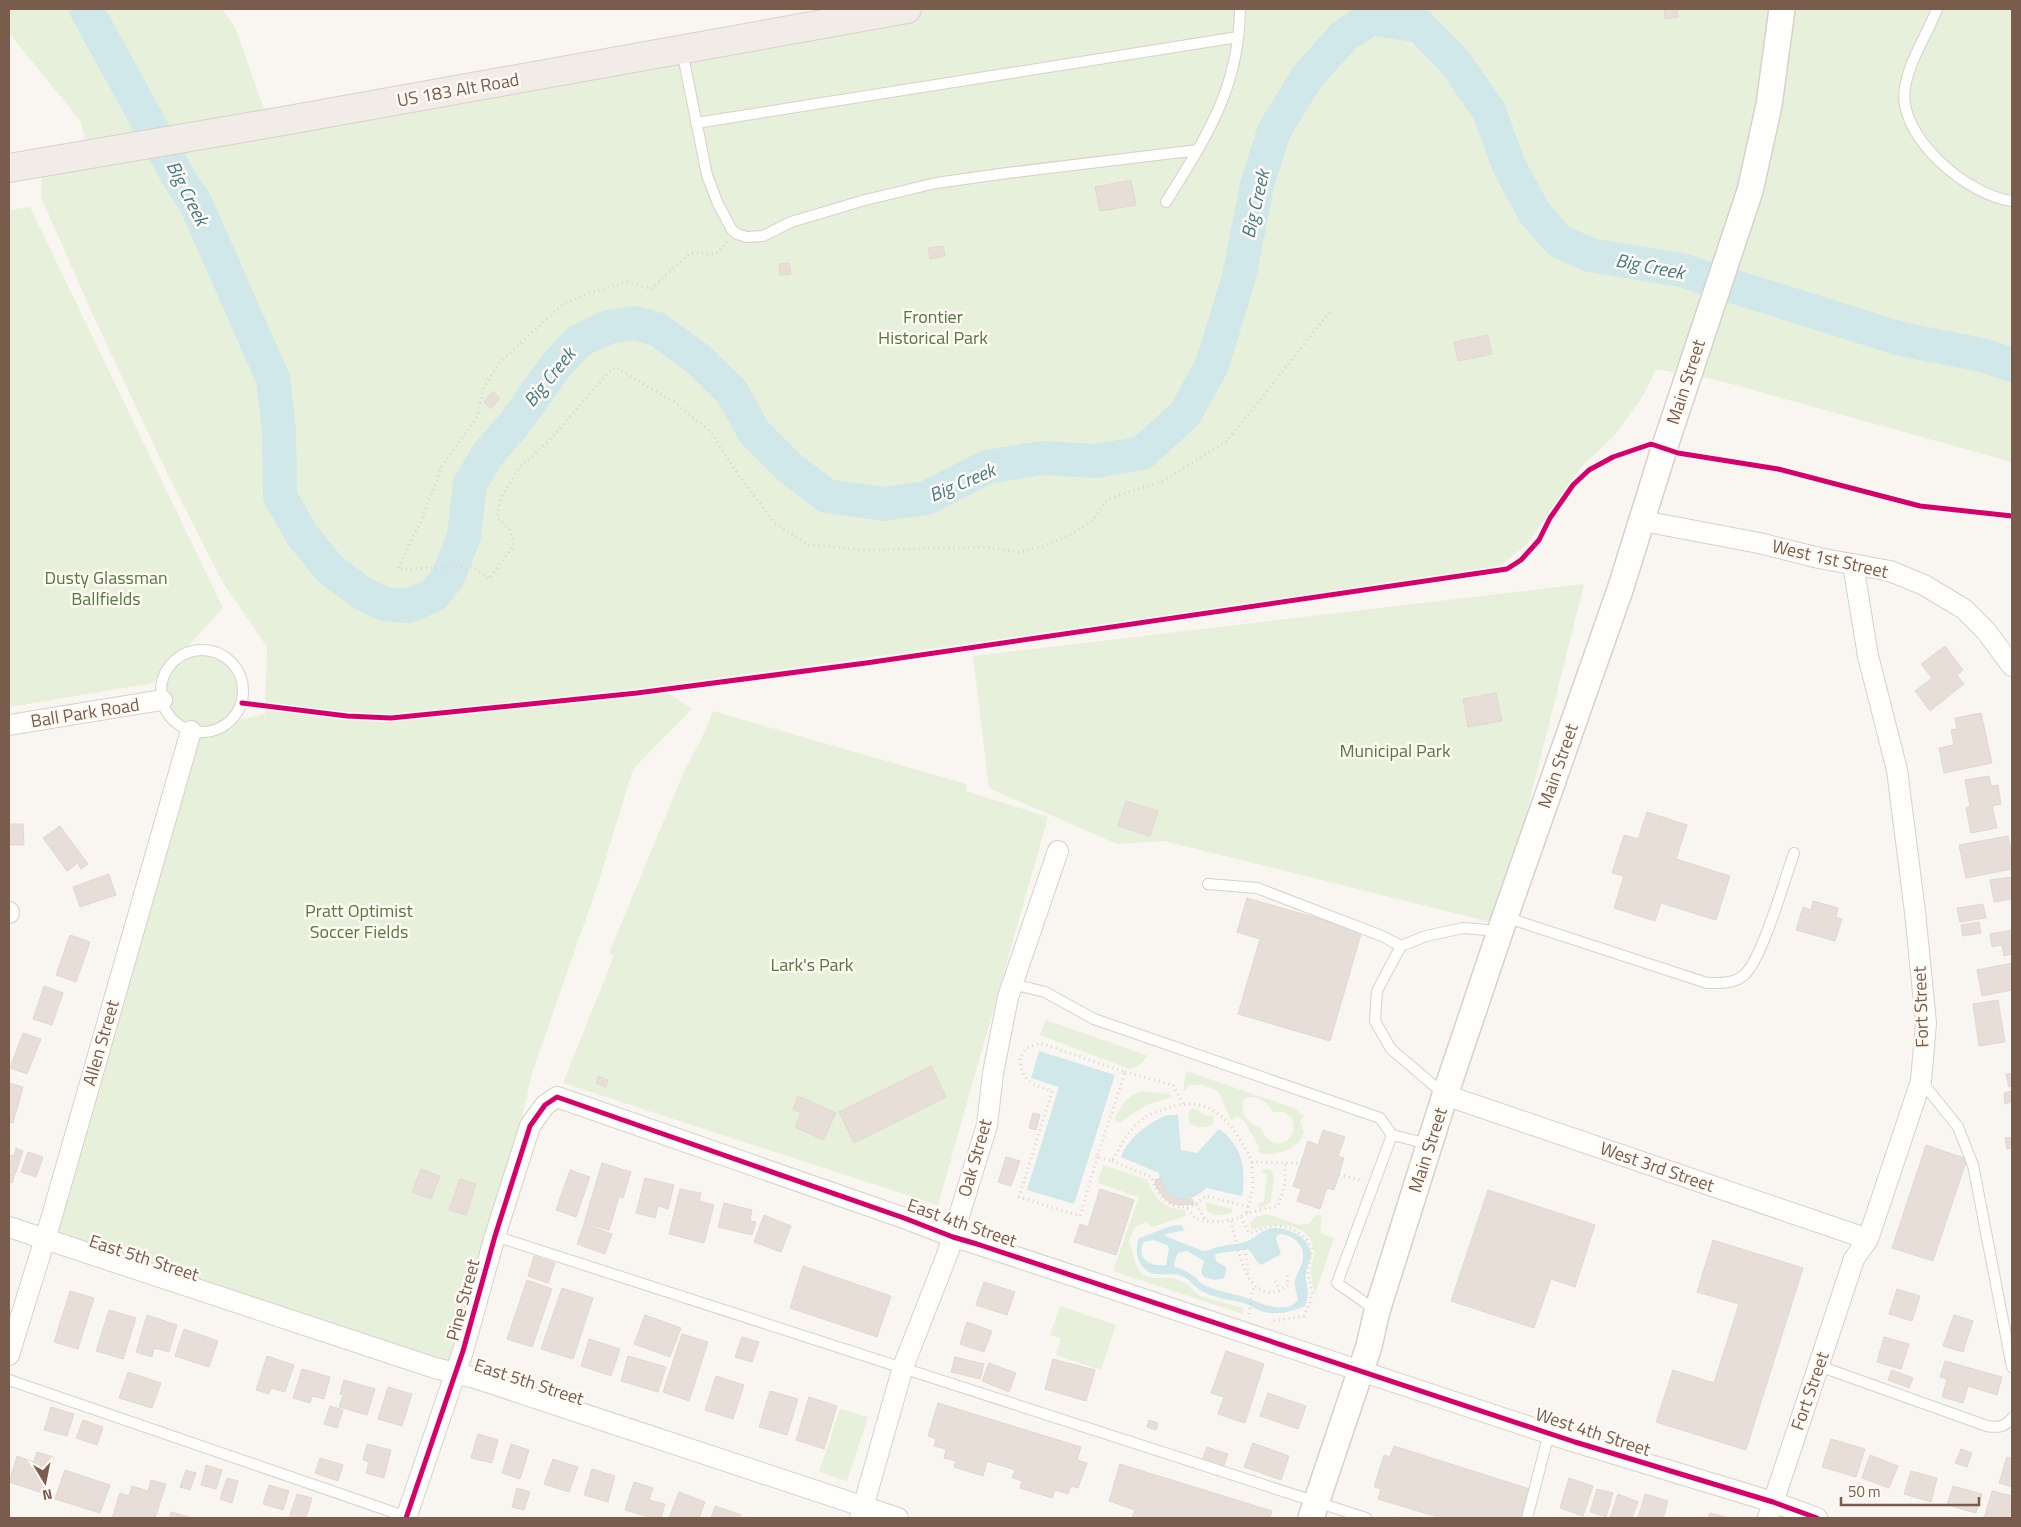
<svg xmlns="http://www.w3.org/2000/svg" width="2021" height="1527" viewBox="0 0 2021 1527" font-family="'Titillium Web',sans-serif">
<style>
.green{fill:#e7f0db;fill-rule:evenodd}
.water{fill:#d0e8ea;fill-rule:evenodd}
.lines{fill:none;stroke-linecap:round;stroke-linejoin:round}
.river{stroke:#d0e8ea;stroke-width:34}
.building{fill:#e6ded7;stroke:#e2d8d2}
.service-casing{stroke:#d7d1cb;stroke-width:12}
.minor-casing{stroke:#d7d1cb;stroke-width:22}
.tertiary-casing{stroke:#d7d1cb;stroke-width:28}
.trunk-casing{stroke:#dad1cc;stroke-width:30}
.path{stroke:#dcd5d0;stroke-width:3;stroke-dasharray:1 4;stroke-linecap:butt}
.service{stroke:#fefefd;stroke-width:10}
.minor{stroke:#fefefd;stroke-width:20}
.tertiary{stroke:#fefefd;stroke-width:25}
.trunk{stroke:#f2ece8;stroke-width:28}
.cycleway-casing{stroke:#fffaf3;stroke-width:8}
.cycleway{stroke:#d6006c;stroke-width:5}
.labels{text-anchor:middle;stroke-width:5;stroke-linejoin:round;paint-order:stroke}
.street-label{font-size:18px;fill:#7a5c4d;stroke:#fffaf3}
.park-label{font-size:18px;fill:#537a41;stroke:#fffaf3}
.water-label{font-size:19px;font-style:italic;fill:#437c86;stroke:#fffaf3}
</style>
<rect width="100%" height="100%" fill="#f9f5f0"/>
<path class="green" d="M9,9H222L235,27L269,123L907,9H2012V462L1717,380L1656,369L1644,394L1615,435L1581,467L1528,543L1501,565L1454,574L888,655L658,686L692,709L633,769L598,884L532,1073L495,1236L455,1374L44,1239L185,728C158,710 157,691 170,665L153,683L9,707V210L30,207L223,608L175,660C181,657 188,652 196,650C225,645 250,675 242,703C240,710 234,716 230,722L265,714L267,647L222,581L169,477L92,313L41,197L42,162L88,154L81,122L9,33Z
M1584,584L1499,924L1164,841L1117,844L989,788L973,656Z
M713,711L966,784V791L1048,817L938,1205L563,1083L614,956L609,953L686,767L701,740Z
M1046,1020L1148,1056L1137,1067L1130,1069L1040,1035Z
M1186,1071L1294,1108L1303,1116L1300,1122L1304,1132C1302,1135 1300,1141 1298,1143C1289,1152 1269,1157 1258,1152L1260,1148L1244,1121L1238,1116L1231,1120L1218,1091L1203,1085H1189L1186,1091H1183ZM1251,1097C1261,1098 1269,1103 1273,1112H1284L1292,1118C1302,1143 1269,1154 1262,1129C1248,1123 1237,1114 1245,1098Z
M1141,1091L1170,1094L1172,1097L1146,1105L1119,1123L1115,1120C1119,1107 1127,1096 1141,1091Z
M1191,1109H1196L1204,1115L1213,1116V1124C1204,1129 1198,1128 1189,1123L1188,1114Z
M1103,1165L1147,1180C1157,1201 1162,1208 1185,1210L1186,1216L1152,1227L1146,1222L1136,1226L1129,1240L1136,1265L1142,1274L1151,1278H1173L1185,1283L1200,1296L1243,1308V1314L1113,1271L1139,1197L1098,1183Z
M1262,1169L1271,1170L1274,1177L1271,1201L1261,1208L1258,1207V1204L1264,1201L1267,1175L1262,1172Z
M1205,1202L1232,1209V1212C1225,1217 1214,1215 1207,1212Z
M1267,1214L1299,1225L1308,1224L1318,1214L1322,1218L1320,1233L1334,1238L1315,1294C1313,1287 1311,1279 1311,1271C1311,1264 1314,1259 1314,1252C1312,1220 1273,1223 1251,1229V1222L1256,1217Z
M1060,1306L1116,1325L1101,1370L1056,1355L1061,1338L1050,1335Z
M840,1409L868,1417L847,1481L819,1472Z"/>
<path class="water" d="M1039,1051L1115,1075L1074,1204L1027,1190L1059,1087L1031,1078Z
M1167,1115H1178L1181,1150L1197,1153L1219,1129C1243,1146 1246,1169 1242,1196L1206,1188C1187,1208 1162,1200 1159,1173L1121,1157C1129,1137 1147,1124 1167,1115Z
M1181,1225L1185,1230L1163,1235L1203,1251C1209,1251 1212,1248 1218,1247C1228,1244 1238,1245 1248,1241C1256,1237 1263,1229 1272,1228C1287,1227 1310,1237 1311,1254C1311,1260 1307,1266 1306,1272C1304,1286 1312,1288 1305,1306C1291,1312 1276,1316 1261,1311C1255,1309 1250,1305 1244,1303C1230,1300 1215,1298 1203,1292C1195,1288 1190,1279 1182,1276C1170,1271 1155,1279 1145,1269C1136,1261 1135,1249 1139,1238L1171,1226ZM1282,1234C1293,1236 1305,1245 1303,1258C1302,1266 1297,1273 1295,1280C1294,1288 1297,1293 1298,1300C1284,1318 1254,1299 1237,1295C1226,1292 1214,1290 1204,1285C1200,1283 1198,1280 1195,1277C1189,1272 1182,1269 1175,1267L1174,1263L1178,1253L1187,1251L1204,1261L1201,1272L1204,1277L1215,1280L1224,1278L1226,1272V1267L1216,1261L1215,1254L1247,1249C1254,1252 1254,1261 1261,1265L1281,1254L1276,1239L1277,1235ZM1153,1240L1167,1245L1169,1248L1166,1265C1151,1267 1135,1259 1144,1242Z"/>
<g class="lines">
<path class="river" d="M86,9L180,180L195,202L273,379L279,430L280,496L302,535L330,569L362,593L384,604L408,606L434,595L448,577L464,536L470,484L488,454L514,424L557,364L579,341L608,327L635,323L657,329L697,358L732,392L754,432L789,467L827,496L884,504L926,498L987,467L1043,458L1097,461L1142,453L1185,414L1212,365L1239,277L1257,185L1274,131L1307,77L1344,36L1371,18L1420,26L1455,62L1489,111L1509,166L1534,212L1559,241L1590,255L1681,270L1901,339L1982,355L2012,365"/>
</g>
<path class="building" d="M1664,9H1677L1678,17L1665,19Z
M1131,180L1136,205L1100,211L1095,187Z
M943,246L945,256L930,259L928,248Z
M789,263L791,274L780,275L779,264Z
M1488,335L1492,354L1458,361L1454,342Z
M493,391L500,398L491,409L484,402Z
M1945,646L1963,670L1957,675L1964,684L1930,711L1915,691L1932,678L1921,664Z
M1496,693L1502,721L1468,727L1463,699Z
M1981,713L1992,763L1944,773L1939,748L1954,745L1951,730L1957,729L1955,718Z
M1989,776L1991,786L1998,785L2001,804L1992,806L1997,828L1971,833L1966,808L1970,807L1965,780Z
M1126,801L1158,811L1150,836L1118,826Z
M1647,812L1687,825L1676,859L1730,876L1716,920L1661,903L1655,921L1614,908L1624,876L1612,873L1624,835L1638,839Z
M9,824H23L24,845H9Z
M60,826L88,864L81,869L78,863L67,871L43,838Z
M2008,836L2012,857V869L1966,878L1959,845Z
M109,874L116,895L80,907L73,887Z
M2012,877V899L1994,902L1990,880Z
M1247,898L1362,931L1330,1041L1238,1014L1260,939L1237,932Z
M1813,901L1838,908L1836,917L1842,919L1835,941L1796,930L1803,907L1811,910Z
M1983,904L1986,918L1960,922L1957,908Z
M1979,922L1981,933L1963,936L1961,925Z
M2012,930V954L2004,956L2002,945L1992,947L1990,934Z
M70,935L90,942L76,982L56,975Z
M2012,963V990L1982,996L1977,970Z
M44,986L63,993L52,1025L33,1019Z
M1998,1000L2005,1042L1979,1046L1973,1004Z
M23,1033L41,1039L27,1074L10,1068Z
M931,1066L946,1097L854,1143L839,1112Z
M2012,1073V1086L2009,1087L2006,1074Z
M598,1076L608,1080L606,1087L596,1083Z
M9,1083L23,1087L13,1123L9,1122Z
M2012,1091V1102L2005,1104L2004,1093Z
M798,1096L836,1113L823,1140L795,1127L801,1113L793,1109Z
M1033,1113L1040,1115L1036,1130L1029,1128Z
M1323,1130L1345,1137L1338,1156L1344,1158L1334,1190L1327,1188L1320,1209L1297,1201L1301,1189L1293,1186L1308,1141L1318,1145Z
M2012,1137V1148L2007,1149L2005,1138Z
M1926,1145L1967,1159L1933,1261L1892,1248Z
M16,1148L23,1151L12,1183L9,1182V1155L14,1156Z
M28,1152L43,1157L36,1177L21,1172Z
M1006,1157L1020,1161L1011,1186L998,1182Z
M602,1163L631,1172L623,1198L619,1197L609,1230L584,1223Z
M421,1169L440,1176L431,1199L412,1192Z
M570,1170L590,1177L576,1217L556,1210Z
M645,1178L674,1185L668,1209L658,1206L655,1218L636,1213Z
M1160,1178L1164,1189L1170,1195L1177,1199H1192L1194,1204L1179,1205L1171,1203L1164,1198L1156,1186L1155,1180Z
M460,1179L476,1184L466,1215L449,1210Z
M680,1189L701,1193L699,1201L714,1205L704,1243L669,1234Z
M1100,1189L1134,1200L1116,1255L1074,1242L1080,1224L1088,1227Z
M1488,1190L1595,1225L1575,1287L1551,1279L1534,1328L1451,1301Z
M724,1203L752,1210L750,1221L756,1222L752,1235L718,1227Z
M764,1215L791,1226L781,1252L754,1242Z
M584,1224L612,1234L605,1254L577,1244Z
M1713,1240L1803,1268L1746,1450L1656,1422L1673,1370L1714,1383L1739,1304L1697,1292Z
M534,1256L555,1263L548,1283L528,1276Z
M803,1266L891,1296L877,1337L790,1308Z
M527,1280L552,1289L532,1347L507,1339Z
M984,1282L1015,1292L1007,1315L976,1305Z
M562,1288L593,1298L573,1359L541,1349Z
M1897,1289L1920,1296L1912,1321L1889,1314Z
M70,1291L94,1298L78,1349L54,1342Z
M109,1310L136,1318L123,1359L96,1351Z
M147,1315L177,1325L169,1352L154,1348L152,1357L136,1352Z
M645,1315L681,1328L670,1357L634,1344Z
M1954,1315L1973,1321L1963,1352L1943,1346Z
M967,1322L992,1331L984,1352L960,1344Z
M184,1329L218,1341L209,1367L175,1356Z
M682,1334L708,1342L689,1401L663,1392Z
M742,1337L759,1342L752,1362L735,1357Z
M1884,1337L1909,1344L1901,1369L1877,1362Z
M589,1339L620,1349L611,1376L581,1366Z
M1226,1351L1264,1364L1245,1423L1218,1414L1224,1397L1211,1393Z
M267,1356L294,1365L285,1392L271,1388L269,1394L256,1390Z
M628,1356L666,1367L658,1392L621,1381Z
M955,1357L984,1364L980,1379L951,1372Z
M1053,1359L1095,1370L1086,1401L1045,1389Z
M1945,1361L2002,1377L1997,1395L1968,1386L1963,1403L1942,1397L1947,1379L1940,1377Z
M989,1363L1016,1373L1009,1392L982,1381Z
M302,1369L330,1377L324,1399L312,1396L310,1403L293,1398Z
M1892,1370L1913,1378L1909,1388L1888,1380Z
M128,1372L161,1383L152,1408L119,1398Z
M716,1376L744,1385L733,1419L705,1410Z
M344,1380L375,1389L367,1415L339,1407L343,1395L340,1394Z
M388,1387L412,1394L402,1426L378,1419Z
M770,1391L798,1399L787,1435L759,1427Z
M1268,1393L1306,1406L1298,1429L1260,1416Z
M809,1397L837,1406L824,1449L796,1440Z
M938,1403L1081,1447L1077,1460L1087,1463L1078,1488L1071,1486L1068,1494L1055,1490L1052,1498L1020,1488L1022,1481L1012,1478L1015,1470L987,1461L983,1476L954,1467L956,1461L944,1458L946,1449L934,1446L936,1439L928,1436Z
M330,1406L343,1410L337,1428L324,1424Z
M51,1407L74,1414L67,1436L44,1430Z
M83,1420L103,1427L97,1445L76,1438Z
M1149,1420L1158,1423L1156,1430L1147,1427Z
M478,1434L498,1440L492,1463L471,1458Z
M1831,1439L1865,1449L1856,1477L1822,1467Z
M1253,1443L1289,1456L1281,1480L1244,1467Z
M367,1444L391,1450L384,1478L366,1473L369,1462L363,1460Z
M511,1444L529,1450L520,1479L502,1473Z
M1394,1446L1533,1490L1524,1518H1441L1378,1499L1381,1489L1374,1487L1384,1455L1390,1457Z
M1207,1447L1228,1454L1223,1468L1202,1461Z
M1961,1449L1972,1453L1967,1467L1955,1463Z
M37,1452L54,1457L42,1493L9,1482L17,1456L34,1462Z
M1870,1455L1898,1466L1889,1488L1862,1478Z
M2007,1457L2012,1459V1487L1999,1483Z
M320,1458L343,1465L338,1481L315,1473Z
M553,1459L578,1467L569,1492L544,1484Z
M1120,1464L1272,1511L1270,1518H1132L1135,1510L1109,1501Z
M206,1465L222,1470L216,1489L201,1485Z
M592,1469L615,1476L608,1502L584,1495Z
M65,1470L110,1485L100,1513L55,1499Z
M186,1470L196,1473L190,1490L180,1487Z
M1911,1471L1937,1478L1931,1502L1904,1494Z
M227,1478L238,1481L232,1503L220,1499Z
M1569,1478L1593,1486L1583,1516L1560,1508Z
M151,1480L166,1484L155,1518H112L120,1493L129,1496L132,1486L148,1491Z
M634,1482L653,1488L649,1500L665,1504L661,1518H653L625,1510Z
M269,1485L289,1491L283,1510L263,1504Z
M1953,1486L1982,1494L1976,1513L1947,1505Z
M517,1488L530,1492L524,1510L512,1507Z
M1597,1489L1613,1493L1606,1517L1590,1512Z
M1992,1491L2012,1496V1518H1984Z
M679,1492L705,1502L699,1518H669Z
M297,1494L312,1498L306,1518H289Z
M1618,1494L1638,1502L1632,1518H1610Z
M1645,1494L1668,1501L1663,1518H1638Z
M715,1506L741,1515L740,1518H711Z
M171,1512L192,1518H169Z
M1710,1513L1730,1518H1708Z"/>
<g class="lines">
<g class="service-casing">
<path id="service" d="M1937,9C1927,35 1910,59 1905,87C1896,136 1968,196 2012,201
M682,51L707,175L718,204L732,230L737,234L747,237L763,236L791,222L865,200L936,183L1007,173L1198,150
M696,123L1238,37
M1166,202C1206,137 1239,89 1240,9
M161 691a41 41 0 1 1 82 0a41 41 0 1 1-82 0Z
M1208,884L1257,888L1382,936L1401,946L1426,936L1463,928L1500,931
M1505,917L1707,983C1720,983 1734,984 1744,975C1762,960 1785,878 1794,853
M1401,946L1377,991L1375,1021L1391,1049L1445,1095
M1012,984L1045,992L1094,1019L1380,1118L1392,1135L1429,1144
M1921,1081L1958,1127L1973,1165L2012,1367
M495,1236L1366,1518
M1377,1311L1337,1283L1392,1135
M1819,1366L1987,1426C1998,1428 2005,1427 2012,1418
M9,1380L410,1518
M1527,1518L1549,1433"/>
</g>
<g class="minor-casing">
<path id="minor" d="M1643,521L1759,543L1819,558L1890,571L1924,585L1964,609L1986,631L2012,666
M9,725L162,700
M9,913V912
M1445,1095L1868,1239
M9,1227L435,1368L475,1378L898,1518
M9,1355L52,1216L191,731
M406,1518L463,1351L495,1236L530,1126L545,1105L557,1097L904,1218L953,1237L977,1244L1575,1442L1773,1502L1817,1518
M860,1518L903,1367L947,1255L987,1125L993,1073L1008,997L1058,851
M1768,1518L1854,1259L1868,1239L1921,1081L1926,1023L1915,912L1897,770L1868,656L1853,564"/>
</g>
<g class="tertiary-casing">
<path id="tertiary" d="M1311,1518L1369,1346L1377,1311L1445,1095L1505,917L1620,590L1664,449L1750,191L1769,105L1782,9"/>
</g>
<g class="trunk-casing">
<path id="trunk" d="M9,168L272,123L907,9"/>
</g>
<path class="path" d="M728,242L716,254L690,253L651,289L626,282L581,296L562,305L500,362L484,387L477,417L442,466L421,521L398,569L473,567L489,579L514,545L510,530L497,517L502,496L519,468L549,441L608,373L615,367L674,402L710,431L739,476L775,523L809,545L868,550L986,547L1019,552L1043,546L1068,536L1092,521L1108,499L1163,481L1227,441L1332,309
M1125,1072L1173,1085L1183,1104
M1097,1157L1080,1216L1019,1197L1052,1091C1031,1084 1022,1082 1020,1058L1026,1048L1040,1043L1125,1072L1097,1157L1112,1161C1121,1146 1129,1128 1144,1118C1149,1113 1159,1112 1165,1109C1211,1091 1234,1124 1252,1162L1300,1163
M1112,1161L1152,1177C1156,1195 1167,1208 1186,1207L1196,1219C1214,1223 1231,1223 1247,1213
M1252,1162L1253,1188L1247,1213L1278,1206L1285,1184V1162
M1339,1175L1360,1180
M1196,1204L1206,1196L1249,1207
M1187,1207L1196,1204L1206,1221
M1241,1217L1249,1233C1257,1232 1264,1227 1273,1226C1289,1225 1305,1234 1312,1248L1308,1274L1312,1293L1310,1302L1304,1316L1273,1321
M1231,1221C1237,1242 1243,1296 1274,1292C1279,1292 1284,1288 1288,1285L1287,1272
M1244,1249L1249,1273H1246
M1275,1281L1280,1290
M1249,1314L1252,1291L1256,1286"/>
<use href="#service" class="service"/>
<use href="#minor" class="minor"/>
<use href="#tertiary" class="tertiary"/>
<use href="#trunk" class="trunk"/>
<g class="cycleway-casing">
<path id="cycleway" d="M242,703L347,716L391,718L490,708L637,693L866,663L1507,569L1521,560L1539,540L1550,518L1573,485L1589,470L1613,457L1651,444L1678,453L1778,469L1920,506L2012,516
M406,1518L463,1351L495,1236L530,1126L545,1105L557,1097L904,1218L953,1237L977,1244L1575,1442L1773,1502L1817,1518"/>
</g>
<use href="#cycleway" class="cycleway"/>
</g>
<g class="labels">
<g class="street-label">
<text transform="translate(458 90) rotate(-10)" y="6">US 183 Alt Road</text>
<text transform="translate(1686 382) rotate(-72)" y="6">Main Street</text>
<text transform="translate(1830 559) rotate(13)" y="6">West 1st Street</text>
<text transform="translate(85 713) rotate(-9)" y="6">Ball Park Road</text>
<text transform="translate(1558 766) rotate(-71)" y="6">Main Street</text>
<text transform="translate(1921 1007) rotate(-92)" y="6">Fort Street</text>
<text transform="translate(101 1043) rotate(-74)" y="6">Allen Street</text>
<text transform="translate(1428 1150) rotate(-72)" y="6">Main Street</text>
<text transform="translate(975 1158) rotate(-74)" y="6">Oak Street</text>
<text transform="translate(1657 1167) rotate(19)" y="6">West 3rd Street</text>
<text transform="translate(962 1223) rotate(19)" y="6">East 4th Street</text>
<text transform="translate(144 1258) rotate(18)" y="6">East 5th Street</text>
<text transform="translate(463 1300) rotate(-75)" y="6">Pine Street</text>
<text transform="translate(529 1382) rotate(18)" y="6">East 5th Street</text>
<text transform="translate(1810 1391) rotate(-71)" y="6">Fort Street</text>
<text transform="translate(1593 1432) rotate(18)" y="6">West 4th Street</text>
</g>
<g class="park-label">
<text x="933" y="323">Frontier<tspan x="933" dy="21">Historical Park</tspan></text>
<text x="106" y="584">Dusty Glassman<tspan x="106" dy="21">Ballfields</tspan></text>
<text x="1395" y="757">Municipal Park</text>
<text x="359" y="917">Pratt Optimist<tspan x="359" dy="21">Soccer Fields</tspan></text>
<text x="812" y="971">Lark's Park</text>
</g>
<g class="water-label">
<text transform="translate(188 193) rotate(63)" y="7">Big Creek</text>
<text transform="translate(1255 204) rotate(-77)" y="7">Big Creek</text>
<text transform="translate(1650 266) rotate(11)" y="7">Big Creek</text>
<text transform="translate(549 377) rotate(-51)" y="7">Big Creek</text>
<text transform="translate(962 482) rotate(-23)" y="7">Big Creek</text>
</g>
</g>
<rect width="2021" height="1527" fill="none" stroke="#7a5c4d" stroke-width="20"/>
<g transform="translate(45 1482) rotate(170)" stroke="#fffaf3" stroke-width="4" paint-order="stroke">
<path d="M0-4L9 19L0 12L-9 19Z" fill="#7a5c4d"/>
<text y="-8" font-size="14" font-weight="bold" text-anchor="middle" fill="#7a5c4d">N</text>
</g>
<path d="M1841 1497v8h138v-8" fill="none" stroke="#7a5c4d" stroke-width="2.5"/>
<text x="1848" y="1497" font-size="15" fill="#7a5c4d" stroke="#fffaf3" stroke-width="4" paint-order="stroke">50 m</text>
</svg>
